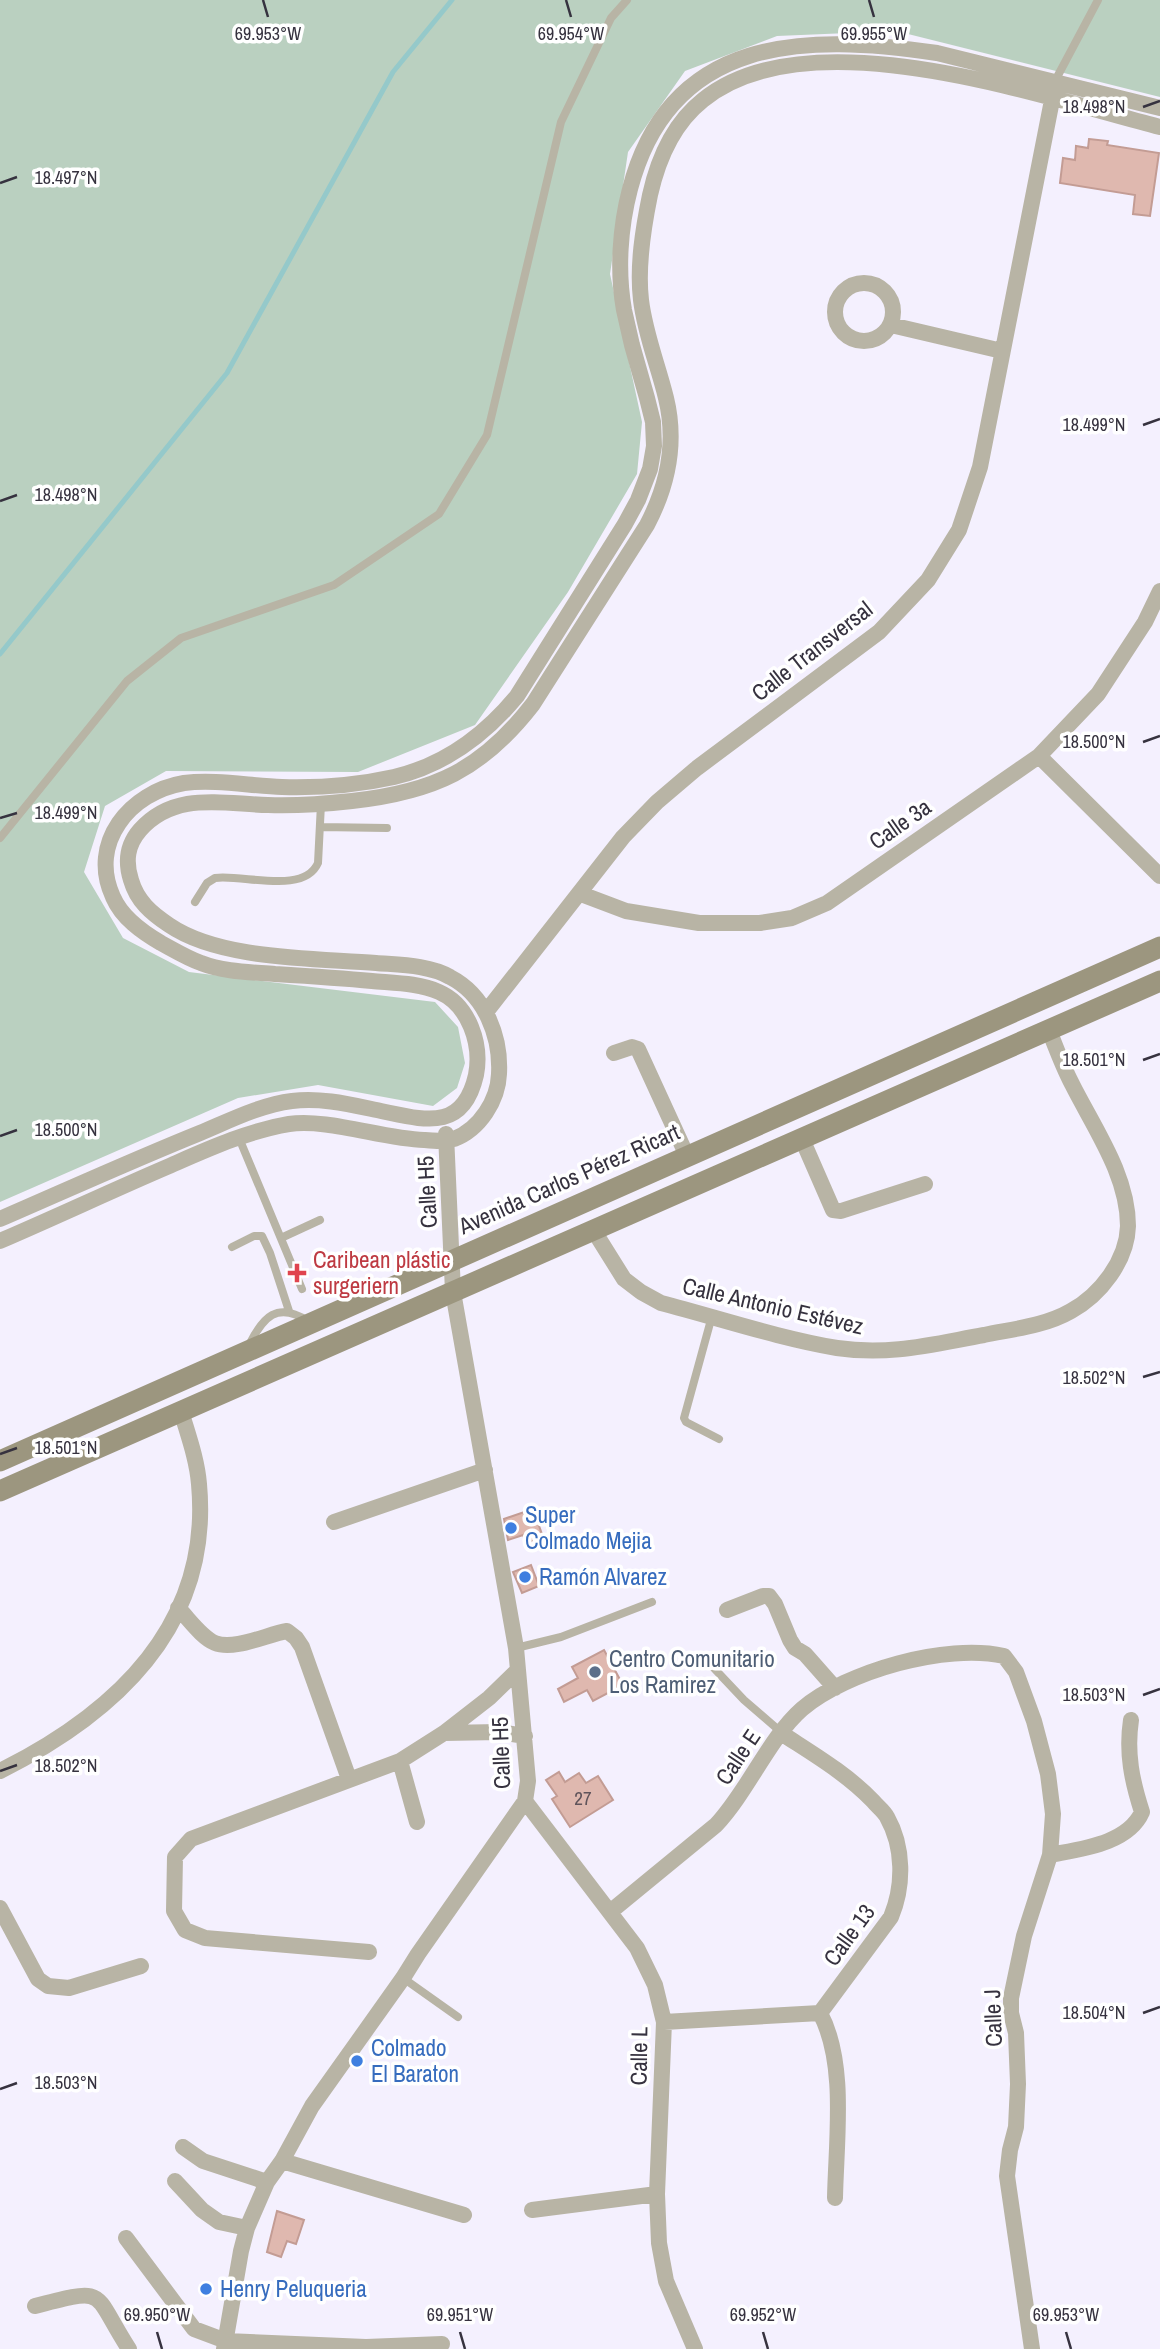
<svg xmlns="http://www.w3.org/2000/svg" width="1160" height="2349" viewBox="0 0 1160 2349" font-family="'Archivo Narrow',sans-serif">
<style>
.green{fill:#bad0c0}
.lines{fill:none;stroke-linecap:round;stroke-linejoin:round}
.stream{stroke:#95c9ca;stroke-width:5}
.building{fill:#dfb8af;stroke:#c39c94;stroke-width:2}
.service{stroke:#b8b4a5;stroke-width:8}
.minor{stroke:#b8b4a5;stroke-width:16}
.secondary{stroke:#9c967f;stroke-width:21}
.ticks{fill:none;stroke:#36323f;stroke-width:2.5}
.health-dot{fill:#e0444e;stroke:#fff;stroke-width:2.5}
.shop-dot{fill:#3f7fe0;stroke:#fff;stroke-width:2.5}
.service-dot{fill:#5c6f8a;stroke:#fff;stroke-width:2.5}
.labels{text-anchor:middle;stroke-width:7;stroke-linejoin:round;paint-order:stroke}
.number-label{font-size:19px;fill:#60545b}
.street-label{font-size:23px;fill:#36323f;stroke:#fff}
.health-label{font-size:23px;fill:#be3a42;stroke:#fff;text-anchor:start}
.shop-label{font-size:23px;fill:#366cbe;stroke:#fff;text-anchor:start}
.service-label{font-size:23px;fill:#4e5e75;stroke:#fff;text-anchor:start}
.ticks-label{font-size:18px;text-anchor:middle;fill:#36323f;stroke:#fff;stroke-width:7;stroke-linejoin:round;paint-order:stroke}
</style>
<rect width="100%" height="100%" fill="#f4f0fe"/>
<path class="green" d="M0,0H1160V97L896,31L777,36L685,71L628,152L610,274L642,422L637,474L568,592L475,725L358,772L166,771L105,806L84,872L123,938L189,972L435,1002L458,1027L465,1063L457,1088L433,1106L318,1085L238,1098L0,1202Z"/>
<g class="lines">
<path class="stream" d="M0,654L227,373L393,72L452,0"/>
</g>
<path class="building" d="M1089,139L1108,141L1107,145L1159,153L1150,216L1133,214L1135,195L1060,183L1063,158L1075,160L1076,146L1088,148Z
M533,1509L543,1537L526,1543L523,1535L508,1540L504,1519Z
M531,1565L539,1586L522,1593L513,1572Z
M604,1650L623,1685L593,1701L587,1690L564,1702L558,1689L578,1678L572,1667Z
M559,1772L565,1782L579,1773L586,1783L598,1776L613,1800L570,1827L552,1799L557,1796L546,1780Z
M277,2211L304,2220L296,2244L287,2241L281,2257L267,2252Z"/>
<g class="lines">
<path class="service" d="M1055,81L1098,0
M320,827L387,828
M0,838L127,681L181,638L334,585L439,514L487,435L561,122L611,18L627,0
M195,902L207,883L215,878C243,874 304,895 318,863L321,804
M239,1138L302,1289
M281,1238L320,1220
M232,1247L254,1236H262L270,1253L289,1311
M712,1316L684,1418L686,1422L719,1439
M249,1345C263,1317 277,1301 308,1321
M516,1648L561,1637L652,1602
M710,1664L744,1700L781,1732
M403,1978L458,2017"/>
<path class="minor" d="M835 312a29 29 0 1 1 58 0a29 29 0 1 1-58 0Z
M891,325L1002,351
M1039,756L1160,876
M581,894L626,911L699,923H760L792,918L827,903L1039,756L1098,694L1145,622L1160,591
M486,1012L623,837L657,802L697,768L879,632L928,580L959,530L980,467L1054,90
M614,1053L632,1047L638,1049L687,1156
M802,1139L833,1210L841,1211L925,1184
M0,1219C67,1190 133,1160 200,1133C229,1121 260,1105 292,1101C321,1097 352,1105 381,1111C425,1120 463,1132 476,1075C482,1044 469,1005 439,992C419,983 394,983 372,981C340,978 308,976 275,974C251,972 224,972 201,963C187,958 174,950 161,943C142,932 122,918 113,897C88,843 130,792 184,783C216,779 250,786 282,787C318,788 358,785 394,777C445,765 484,736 517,696L625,524L638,500L650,469L654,446L653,422L647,398L632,345L624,310C617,271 620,227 630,189C670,35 806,33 937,53L1160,108
M594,1231L624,1279L641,1292L661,1303C719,1318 778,1338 837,1348C890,1356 933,1344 984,1335C1013,1329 1045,1326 1071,1311C1100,1295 1127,1261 1128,1226C1128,1175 1094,1128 1072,1084C1063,1067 1056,1048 1049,1030
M0,1241C56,1217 111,1191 167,1167C206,1150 247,1131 289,1124C326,1118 384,1139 424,1140C435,1141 445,1142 454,1139C480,1129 498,1100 499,1074C501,1036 485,995 450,977C429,965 400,965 376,963C314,958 220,960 169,925C151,913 137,901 131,880C125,861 127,845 140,830C175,791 222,804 268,805C296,806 324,804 352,801C434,792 482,770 533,704L647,525C668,485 677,443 666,398C658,365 645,334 641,300C637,266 643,229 650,195C658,159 674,123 703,100C808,14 1042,97 1160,127
M334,1522L485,1470
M178,1608C189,1619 201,1637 215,1643C234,1651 268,1634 287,1631L296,1638L302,1647L349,1779
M727,1610L763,1596H769L775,1604L790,1640L795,1648L805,1654L835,1688
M444,1733L499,1732L525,1736
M400,1761L417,1822
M0,1771C116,1713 212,1625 199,1484C197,1459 188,1435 181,1411
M525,1801L637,1948L655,1985L664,2022L657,2194L659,2243L666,2281L695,2349
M1050,1855C1080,1849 1128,1844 1142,1812C1132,1781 1126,1753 1131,1720
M0,1908L38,1979L48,1986L69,1988L141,1966
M610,1912L716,1825C748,1791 769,1738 802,1709C847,1671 946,1643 1004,1656L1016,1672L1034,1721L1048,1774L1053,1814L1050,1855L1024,1936L1011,1998V2013L1016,2033L1018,2084L1016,2127L1010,2150L1007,2176L1032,2349
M369,1952L205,1938L185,1930L174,1911L175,1857L191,1839L400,1761L444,1733L489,1698L518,1670
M820,2013C847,2063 836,2141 835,2198
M664,2022L820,2013L891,1917C904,1886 904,1847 887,1817C884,1811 877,1806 873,1801C846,1773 813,1754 781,1733
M183,2147L203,2161L267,2182
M282,2161L464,2215
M175,2181L202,2210L219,2222L247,2228
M532,2210L657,2194
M126,2238L194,2329L226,2341L366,2347L442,2344
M35,2306C109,2287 91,2290 129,2349
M224,2349L241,2251L247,2228L267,2182L282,2161L312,2106L403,1978L418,1954L525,1801L528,1781L516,1648L453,1292L446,1134"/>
<path class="secondary" d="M0,1461L1160,947
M0,1491L1160,981"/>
</g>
<path class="ticks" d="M263,0L268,17M566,0L571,17M869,0L874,17M1143,107L1160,101M0,183L17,177M1143,425L1160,419M0,501L17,495M1143,742L1160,736M0,818L17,813M1143,1060L1160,1054M0,1136L17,1130M1143,1377L1160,1372M0,1454L17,1448M1143,1695L1160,1689M0,1771L17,1765M1143,2013L1160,2007M0,2089L17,2083M157,2332L162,2349M460,2332L465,2349M763,2332L768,2349M1066,2332L1071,2349"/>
<path class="health-dot" d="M293.5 1262.5h7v7h7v7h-7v7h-7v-7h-7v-7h7z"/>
<g class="shop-dot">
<circle cx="511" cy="1528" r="7"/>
<circle cx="525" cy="1577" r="7"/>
<circle cx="357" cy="2061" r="7"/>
<circle cx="206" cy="2289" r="7"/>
</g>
<circle class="service-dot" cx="595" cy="1672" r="7"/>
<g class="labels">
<g class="number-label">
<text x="583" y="1805">27</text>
</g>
<g class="street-label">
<text transform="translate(812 651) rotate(-38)" y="8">Calle Transversal</text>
<text transform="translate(900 824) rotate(-35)" y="8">Calle 3a</text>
<text transform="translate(569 1179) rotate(-24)" y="8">Avenida Carlos Pérez Ricart</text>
<text transform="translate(427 1192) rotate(-93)" y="8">Calle H5</text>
<text transform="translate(773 1306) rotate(13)" y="8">Calle Antonio Estévez</text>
<text transform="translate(501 1753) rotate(-92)" y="8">Calle H5</text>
<text transform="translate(738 1757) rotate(-56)" y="8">Calle E</text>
<text transform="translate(849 1935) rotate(-54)" y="8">Calle 13</text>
<text transform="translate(993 2018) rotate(-92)" y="8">Calle J</text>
<text transform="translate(639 2056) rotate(-89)" y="8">Calle L</text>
</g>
<g class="health-label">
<text x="313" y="1268">Caribean plástic<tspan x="313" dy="26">surgeriern</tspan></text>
</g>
<g class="shop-label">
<text x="525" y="1523">Super<tspan x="525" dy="26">Colmado Mejia</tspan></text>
<text x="539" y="1585">Ramón Alvarez</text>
<text x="371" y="2056">Colmado<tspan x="371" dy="26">El Baraton</tspan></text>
<text x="220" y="2297">Henry Peluqueria</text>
</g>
<g class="service-label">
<text x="609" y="1667">Centro Comunitario<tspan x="609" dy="26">Los Ramirez</tspan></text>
</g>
</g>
<g class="ticks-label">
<text x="268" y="40">69.953°W</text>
<text x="571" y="40">69.954°W</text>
<text x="874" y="40">69.955°W</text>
<text x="1094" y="113">18.498°N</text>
<text x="66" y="184">18.497°N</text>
<text x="1094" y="431">18.499°N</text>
<text x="66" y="501">18.498°N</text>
<text x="1094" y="748">18.500°N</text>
<text x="66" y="819">18.499°N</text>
<text x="1094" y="1066">18.501°N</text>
<text x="66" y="1136">18.500°N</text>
<text x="1094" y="1384">18.502°N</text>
<text x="66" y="1454">18.501°N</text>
<text x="1094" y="1701">18.503°N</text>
<text x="66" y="1772">18.502°N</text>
<text x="1094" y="2019">18.504°N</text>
<text x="66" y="2089">18.503°N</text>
<text x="157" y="2321">69.950°W</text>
<text x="460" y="2321">69.951°W</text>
<text x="763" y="2321">69.952°W</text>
<text x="1066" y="2321">69.953°W</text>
</g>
</svg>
